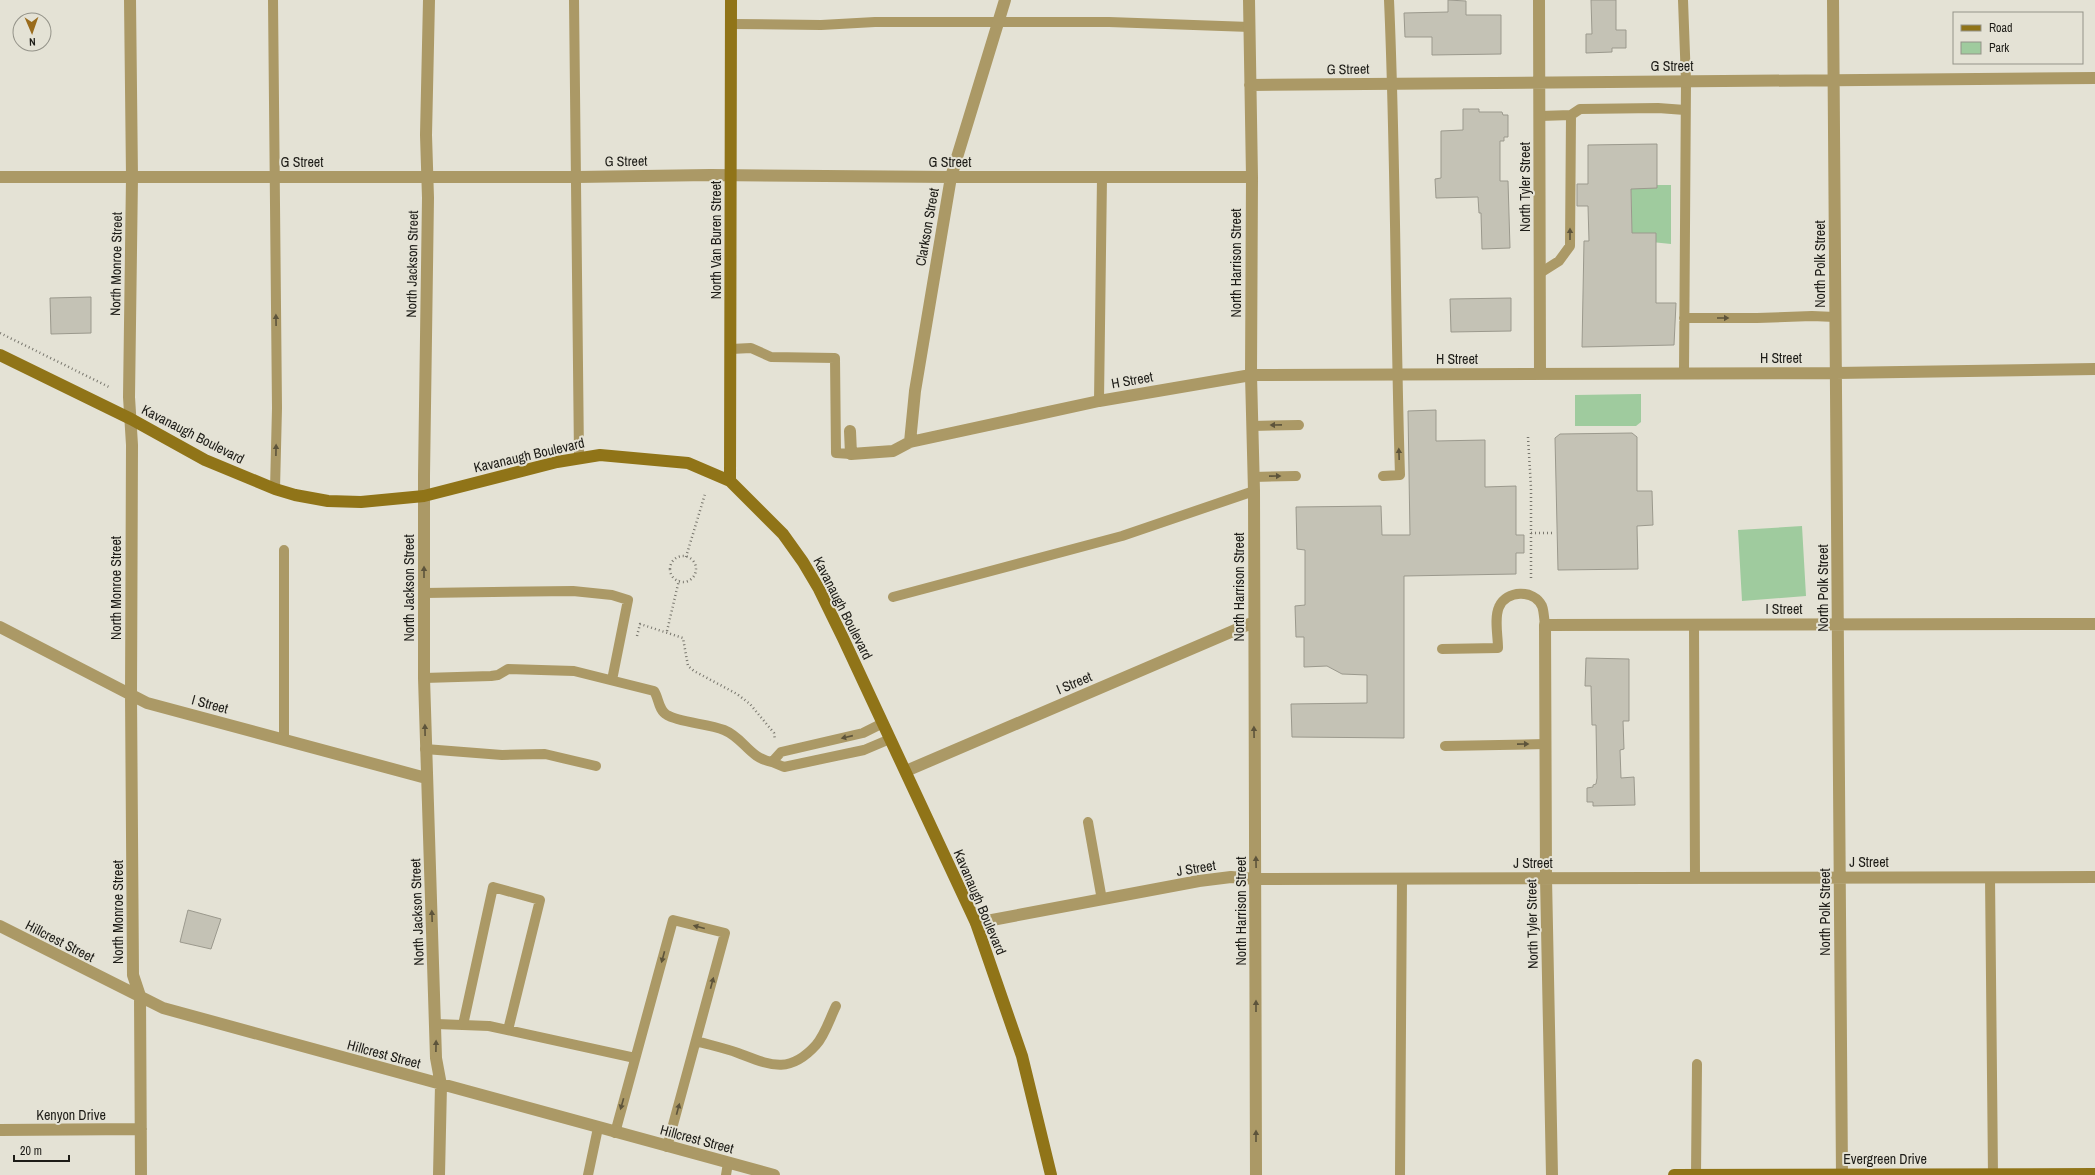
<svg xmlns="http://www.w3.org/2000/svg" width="2095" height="1175" viewBox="0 0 2095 1175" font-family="'Archivo Narrow',sans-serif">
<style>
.green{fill:#9fcb9e}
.building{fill:#c4c2b5;stroke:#9b998d}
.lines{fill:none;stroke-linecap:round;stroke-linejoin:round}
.path{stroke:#79776e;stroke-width:2.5;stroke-dasharray:1 3;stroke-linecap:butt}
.lane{stroke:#ab9966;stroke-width:10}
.street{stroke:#ab9966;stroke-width:12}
.secondary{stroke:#907418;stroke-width:12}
.oneway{fill:#5d543b}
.labels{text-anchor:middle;stroke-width:4;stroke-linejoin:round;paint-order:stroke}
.street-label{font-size:14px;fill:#1d1c17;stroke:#e4e2d5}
</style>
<rect width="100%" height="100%" fill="#e4e2d5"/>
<path class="green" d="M1657,185H1671V244L1632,240L1631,189Z
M1641,394V422L1636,426H1575V395Z
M1802,526L1806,596L1742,601L1738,530Z"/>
<path class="building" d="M1448,0L1466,1V15H1501V54L1432,55V37H1405L1404,13L1448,12Z
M1591,0H1616V30H1626V48H1612V52L1586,53V34H1592Z
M1463,109H1479V112H1502L1503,115H1508V137H1504V141H1500V181H1508L1510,248L1482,249L1481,213H1479L1478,197L1436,198L1435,179L1441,178V131L1463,130Z
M1657,144V188L1631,189L1632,233H1656V303H1676L1674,345L1582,347L1584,241H1589L1588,206H1577V184H1588V145Z
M91,297V333L51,334L50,298Z
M1511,298V331L1451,332L1450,299Z
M1436,410V441L1485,440V487L1516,486V535H1524V553H1516V574L1404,576V738L1292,737L1291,704L1367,703V675L1342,674L1327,666L1304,667V637H1296L1295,606L1305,605V550L1297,549L1296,507L1381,506L1382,535H1410L1408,411Z
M1632,433L1637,437V491H1652L1653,525L1637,526L1638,569L1558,570L1555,438L1560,434Z
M1586,658L1629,659V721H1623L1624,749L1620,750L1621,778L1634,777L1635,805L1593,806V802H1587V788L1593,787V785L1596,784L1597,778L1596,725H1592L1591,686H1585Z
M188,910L221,919L211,949L180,942Z"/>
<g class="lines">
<path class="path" d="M0,333L111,388
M1528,437L1531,488V581
M1531,533H1554
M670 569a13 13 0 1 1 26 0a13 13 0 1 1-26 0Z
M686,557L705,494
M667,631L679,580
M637,636L640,624L683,638L688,666L694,671L737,694L750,704L774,733L775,740"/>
<path class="lane" d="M273,0L277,408L275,489
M574,0L579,457
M1683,0L1686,81L1684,373
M732,24L821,25L875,22H1109L1250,27
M1540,116L1571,115L1580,109L1658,108L1685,110
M1540,273L1559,261L1570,246L1571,115
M1684,318H1757L1812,316L1835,317
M731,349L751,348L771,357L835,358L836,453L851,454
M1099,401L1102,177
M1252,426L1299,425
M1383,476L1400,475C1395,317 1396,158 1389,0
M1253,477L1296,476
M424,593L573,591L612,595L628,600L612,680
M893,597L1122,536L1254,491
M1694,624L1695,878
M1442,649L1498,648C1498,636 1494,618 1499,607C1506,590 1534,589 1542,606C1544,611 1544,619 1545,625
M424,678L491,676L498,675L508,669L574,671L654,691C659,698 658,710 667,715C678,722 709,724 724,730C744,738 749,758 772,762
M883,723L863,733L781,752L772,762L784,767L864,750L890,739
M284,740V550
M1445,746L1546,744
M425,749L502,755L545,754L596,766
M1088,822L1102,900
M1990,877L1993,1175
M436,1024L489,1026L635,1058
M463,1025L493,887L540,900L508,1030
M696,1041C710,1045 724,1048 738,1053C770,1065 789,1075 816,1045C825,1035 830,1018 836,1006
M615,1133L673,920L725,933L667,1147
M588,1175L598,1128
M726,1175L728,1163
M1400,1175L1402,878
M1696,1175L1697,1064"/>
<path class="street" d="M130,0L132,177L129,397L132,445L131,695L133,975L140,996L141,1175
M429,0L426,135L428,198L424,476V678L436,1058L441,1085L439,1175
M1249,0L1252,177L1251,375L1254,491L1256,1175
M1539,0L1540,374
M1833,0L1842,1175
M1250,85L2095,78
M0,177H577L710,175L951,177H1252
M850,431L851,454L893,451L910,442L1099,401L1251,375L1836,373L2095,369
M910,442L915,391L951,177L1005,0
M0,627L147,703L426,778
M906,771L1254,622
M976,923L1199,881L1231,877L1256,879L2095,877
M0,926L163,1008L774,1175
M0,1130L141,1129
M1552,1175L1546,878L1545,625L2095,624"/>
<path class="secondary" d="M0,355L131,419L205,460L275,489L295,495L328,501L361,502L424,496L557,462L600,455L688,463L730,481L783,534L803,562L819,589L843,638L976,923L1022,1056L1051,1175
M730,481L731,0
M1674,1175L2095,1174"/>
</g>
<defs><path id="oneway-solid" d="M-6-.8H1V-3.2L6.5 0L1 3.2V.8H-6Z"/></defs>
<g class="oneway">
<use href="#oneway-solid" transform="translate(1570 234) rotate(-90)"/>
<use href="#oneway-solid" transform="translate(1723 318)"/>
<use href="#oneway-solid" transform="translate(276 320) rotate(-91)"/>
<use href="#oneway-solid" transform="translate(1276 425) rotate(179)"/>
<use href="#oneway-solid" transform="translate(276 450) rotate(-89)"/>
<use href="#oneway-solid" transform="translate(1399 454) rotate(-92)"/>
<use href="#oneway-solid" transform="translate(1275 476) rotate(-1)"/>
<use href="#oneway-solid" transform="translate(424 572) rotate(-90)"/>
<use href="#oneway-solid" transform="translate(425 730) rotate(-91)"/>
<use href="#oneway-solid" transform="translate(1254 732) rotate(-91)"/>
<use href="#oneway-solid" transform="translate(847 737) rotate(167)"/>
<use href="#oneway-solid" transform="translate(1523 744) rotate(-1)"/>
<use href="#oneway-solid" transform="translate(1256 862) rotate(-91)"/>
<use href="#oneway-solid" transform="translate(432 916) rotate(-92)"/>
<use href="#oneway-solid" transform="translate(699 927) rotate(-165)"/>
<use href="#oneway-solid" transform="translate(663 957) rotate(105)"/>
<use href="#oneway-solid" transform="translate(712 983) rotate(-75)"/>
<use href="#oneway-solid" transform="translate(1256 1006) rotate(-90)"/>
<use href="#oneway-solid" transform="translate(436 1046) rotate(-89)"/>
<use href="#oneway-solid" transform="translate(622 1104) rotate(106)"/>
<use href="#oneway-solid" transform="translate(678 1109) rotate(-75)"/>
<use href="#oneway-solid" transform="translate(1256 1136) rotate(-90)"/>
</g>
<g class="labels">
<g class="street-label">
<text x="1672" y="71">G Street</text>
<text transform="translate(1348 69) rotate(-1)" y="5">G Street</text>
<text transform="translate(626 161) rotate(-1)" y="5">G Street</text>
<text x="302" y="167">G Street</text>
<text x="950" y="167">G Street</text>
<text transform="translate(1525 187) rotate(-90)" y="5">North Tyler Street</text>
<text transform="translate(927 227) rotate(-80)" y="5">Clarkson Street</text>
<text transform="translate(716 240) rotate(-90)" y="5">North Van Buren Street</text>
<text transform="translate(1236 263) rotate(-90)" y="5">North Harrison Street</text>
<text transform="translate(116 264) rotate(-89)" y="5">North Monroe Street</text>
<text transform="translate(412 264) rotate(-89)" y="5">North Jackson Street</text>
<text transform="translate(1820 264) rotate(-90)" y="5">North Polk Street</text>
<text x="1781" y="363">H Street</text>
<text x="1457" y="364">H Street</text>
<text transform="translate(1132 380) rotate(-10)" y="5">H Street</text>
<text transform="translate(193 434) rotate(27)" y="5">Kavanaugh Boulevard</text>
<text transform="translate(529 455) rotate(-13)" y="5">Kavanaugh Boulevard</text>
<text transform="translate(1239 587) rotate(-90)" y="5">North Harrison Street</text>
<text transform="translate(116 588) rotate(-90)" y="5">North Monroe Street</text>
<text transform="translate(409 588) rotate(-90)" y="5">North Jackson Street</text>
<text transform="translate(1823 588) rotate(-90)" y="5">North Polk Street</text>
<text transform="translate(843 608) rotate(63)" y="5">Kavanaugh Boulevard</text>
<text x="1784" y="614">I Street</text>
<text transform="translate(1074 683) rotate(-23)" y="5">I Street</text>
<text transform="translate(210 704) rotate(15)" y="5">I Street</text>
<text x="1869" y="867">J Street</text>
<text x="1533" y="868">J Street</text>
<text transform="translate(1196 868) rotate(-9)" y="5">J Street</text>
<text transform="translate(980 902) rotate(67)" y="5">Kavanaugh Boulevard</text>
<text transform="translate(1241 911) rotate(-90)" y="5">North Harrison Street</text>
<text transform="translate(118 912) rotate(-90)" y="5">North Monroe Street</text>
<text transform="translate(417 912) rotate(-92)" y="5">North Jackson Street</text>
<text transform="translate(1825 912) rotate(-90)" y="5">North Polk Street</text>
<text transform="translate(1532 924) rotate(-91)" y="5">North Tyler Street</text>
<text transform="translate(60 941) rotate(27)" y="5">Hillcrest Street</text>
<text transform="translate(384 1054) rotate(15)" y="5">Hillcrest Street</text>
<text x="71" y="1120">Kenyon Drive</text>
<text transform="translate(697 1139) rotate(15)" y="5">Hillcrest Street</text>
<text x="1885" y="1164">Evergreen Drive</text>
</g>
</g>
<rect x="1953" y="12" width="130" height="52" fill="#e4e2d5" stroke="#949389"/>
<rect x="1961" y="25" width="20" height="6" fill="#907418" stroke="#949389"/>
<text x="1989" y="32" font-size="12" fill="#1d1c17">Road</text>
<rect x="1961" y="42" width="20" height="12" fill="#9fcb9e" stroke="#949389"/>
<text x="1989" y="52" font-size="12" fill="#1d1c17">Park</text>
<g transform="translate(32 32) rotate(178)"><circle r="19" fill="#e4e2d5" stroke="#949389"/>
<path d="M0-3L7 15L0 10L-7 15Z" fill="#9a6c1d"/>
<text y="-6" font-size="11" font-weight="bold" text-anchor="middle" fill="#1d1c17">N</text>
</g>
<path d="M14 1155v6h55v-6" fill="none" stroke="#1d1c17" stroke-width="2"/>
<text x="20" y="1155" font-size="12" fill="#1d1c17" stroke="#e4e2d5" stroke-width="3" paint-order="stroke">20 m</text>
</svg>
